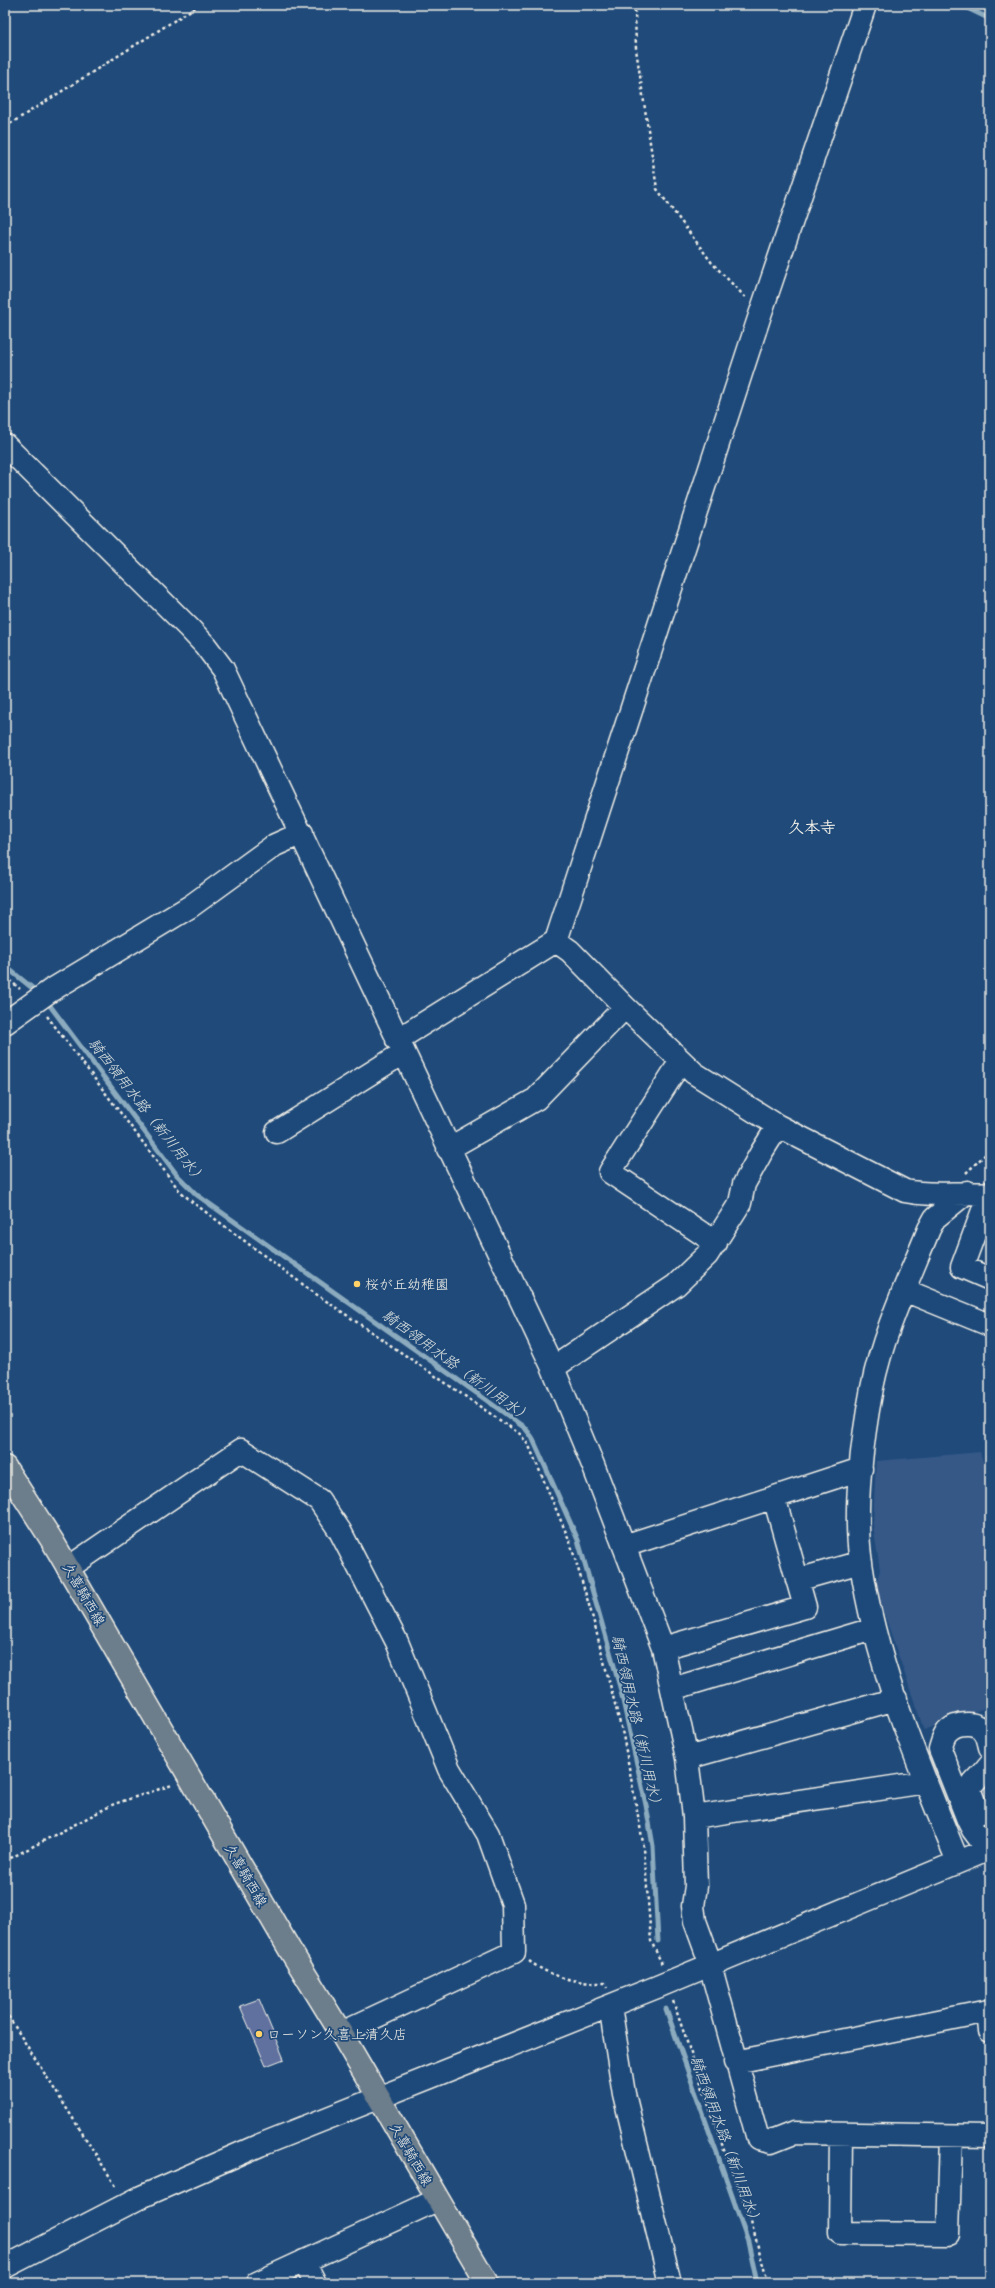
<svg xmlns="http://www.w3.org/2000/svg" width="995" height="2288" viewBox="0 0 995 2288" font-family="'Shantell Sans','Klee One',sans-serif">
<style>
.built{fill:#365887}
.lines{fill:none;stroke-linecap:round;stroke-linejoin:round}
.stream{stroke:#8cabbe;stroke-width:5}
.building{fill:#60709f;stroke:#f4f1e8}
.minor-casing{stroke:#f4f1e8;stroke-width:25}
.major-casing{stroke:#f4f1e8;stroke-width:25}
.path{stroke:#f4f1e8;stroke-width:2.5;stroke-dasharray:3 3;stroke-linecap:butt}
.minor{stroke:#1f4a7a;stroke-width:22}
.major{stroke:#6c7d8b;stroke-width:22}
.poi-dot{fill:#ffd166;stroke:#1f4a7a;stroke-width:1.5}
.labels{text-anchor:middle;stroke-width:3.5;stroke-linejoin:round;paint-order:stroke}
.poi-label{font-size:14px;fill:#f4f1e8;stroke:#1f4a7a;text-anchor:start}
.street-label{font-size:14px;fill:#f4f1e8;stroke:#1f4a7a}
.water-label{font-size:15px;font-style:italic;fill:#dae0de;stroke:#1f4a7a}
.quarter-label{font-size:16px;font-weight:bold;fill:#f4f1e8;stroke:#1f4a7a}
</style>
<rect width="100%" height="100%" fill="#1f4a7a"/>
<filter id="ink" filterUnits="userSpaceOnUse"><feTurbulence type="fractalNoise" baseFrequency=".025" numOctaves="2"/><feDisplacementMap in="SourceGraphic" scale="8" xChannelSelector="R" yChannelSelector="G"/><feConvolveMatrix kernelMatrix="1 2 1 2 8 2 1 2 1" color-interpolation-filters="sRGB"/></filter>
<g filter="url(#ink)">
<path class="built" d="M980,1452L984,1464L990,1461V1706L924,1730L875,1587L880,1570L873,1525L876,1461Z"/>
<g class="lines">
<path class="stream" d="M961,5L990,19
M5,966L36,991
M48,1003L177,1175L197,1195L482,1397L525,1428L532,1437L578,1540L620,1687L646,1805L653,1846L658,1941
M666,2009L748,2241L757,2283"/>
</g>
<path class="building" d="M259,1999L284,2059L266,2066L240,2006Z"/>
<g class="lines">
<g class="minor-casing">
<path id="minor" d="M5,445L189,628L205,645L223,669L553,1368L593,1465L663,1648L687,1758L694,1817L696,1886L693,1906L695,1921L707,1954L758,2139L771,2142L794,2133L990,2136
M556,941L570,951L625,1007L694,1073L778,1126L905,1191C933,1197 961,1191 990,1194
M5,1023L50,991L191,906L275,845L302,833
M397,1040L556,941L761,312L865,5
M681,1061L610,1172L716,1243
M277,1132L403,1053
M448,1149L536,1099L625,1007
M989,1194L962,1267L990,1279
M904,1290L990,1325
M553,1368L676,1285L707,1255L740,1203L744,1184L761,1153L778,1126
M624,1546L861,1469
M68,1568L241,1450L319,1500L340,1531L397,1642L449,1769L488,1834L513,1904L514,1952L341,2033
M797,1580L861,1562
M663,1648L805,1607L774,1497
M672,1689L873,1629
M687,1758L896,1699
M979,1813C964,1780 970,1790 990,1764
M694,1817L926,1782
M988,1850L973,1830L968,1820L940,1749C942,1743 943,1737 947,1732C957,1721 979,1721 986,1734C988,1738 989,1743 990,1747
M958,1862C919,1765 876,1667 861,1563C853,1511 862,1440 872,1388C883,1333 908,1281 929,1229L935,1218L967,1192
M610,2006L624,2094L670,2283
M735,2062L988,2011L990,2031
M841,2134L840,2233L948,2234L951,2136
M304,2261L315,2283
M5,2267L141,2197L260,2145L657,1987L990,1849
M257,2283L437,2200"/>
</g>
<g class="major-casing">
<path id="major" d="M5,1467L53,1542L290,1950L341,2033L487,2283"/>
</g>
<path class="path" d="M631,5L635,11L636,49L657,189L712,263L746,298
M5,127L199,5
M5,976L20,989
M47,1016L179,1190L191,1201L313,1292L520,1434L529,1446L570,1542L592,1615L623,1735L644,1848L651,1941L662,1964
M966,1173L990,1150
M5,1861L114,1804L172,1785
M529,1961C551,1977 578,1984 605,1983L607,1987
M673,2001L724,2150L749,2214L768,2283
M5,2011L117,2188"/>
<use href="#minor" class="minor"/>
<use href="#major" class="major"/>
</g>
</g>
<g class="poi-dot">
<circle cx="357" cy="1284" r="4"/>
<circle cx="259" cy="2034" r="4"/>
</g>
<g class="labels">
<g class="poi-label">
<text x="365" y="1289">桜が丘幼稚園</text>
<text x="267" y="2039">ローソン久喜上清久店</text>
</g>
<g class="street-label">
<text transform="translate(84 1594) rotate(60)" y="5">久喜騎西線</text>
<text transform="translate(246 1875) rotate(60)" y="5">久喜騎西線</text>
<text transform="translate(411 2154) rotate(60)" y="5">久喜騎西線</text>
</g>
<g class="water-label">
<text transform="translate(147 1111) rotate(52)" y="5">騎西領用水路（新川用水）</text>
<text transform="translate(457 1366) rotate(36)" y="5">騎西領用水路（新川用水）</text>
<text transform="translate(637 1723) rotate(77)" y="5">騎西領用水路（新川用水）</text>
<text transform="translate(726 2141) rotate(70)" y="5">騎西領用水路（新川用水）</text>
</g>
<g class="quarter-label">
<text x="812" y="833">久本寺</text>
</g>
</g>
<rect width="995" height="2288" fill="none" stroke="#1f4a7a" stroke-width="20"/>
<rect x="10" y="10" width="975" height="2268" fill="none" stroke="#f4f1e8" stroke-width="1.5" filter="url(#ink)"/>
</svg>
